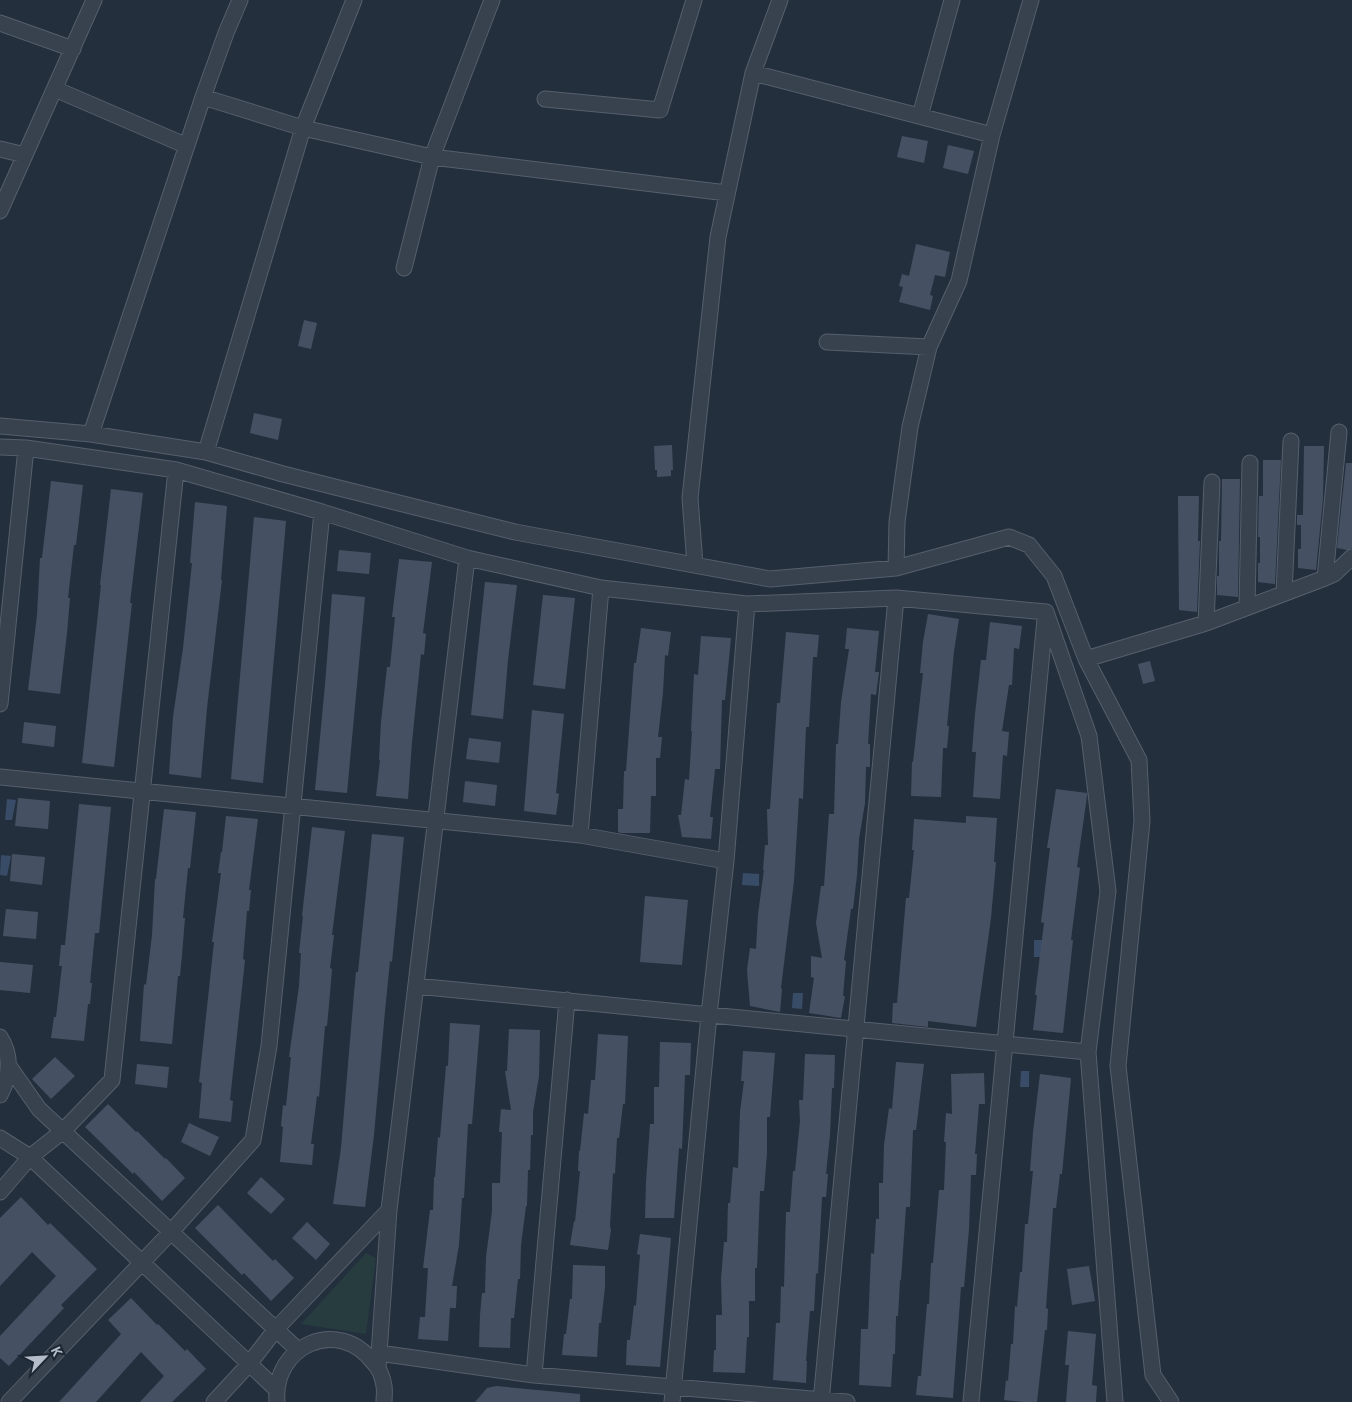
<svg xmlns="http://www.w3.org/2000/svg" width="1352" height="1402" viewBox="0 0 1352 1402" font-family="'PT Sans',sans-serif">
<style>
.green{fill:#263c3f}
.water{fill:#394c67}
.building{fill:#455162}
.lines{fill:none;stroke-linecap:round;stroke-linejoin:round}
.street-casing{stroke:#565f6c;stroke-width:17}
.street{stroke:#38414e;stroke-width:15}
</style>
<rect width="100%" height="100%" fill="#242f3e"/>
<path class="green" d="M366,1253L376,1258L366,1334L301,1324Z"/>
<path class="water" d="M7,799L16,800L12,820H5Z
M1,855L11,856L7,876L0,875Z
M743,873L759,874V886L742,885Z
M1034,940H1047L1042,957H1034Z
M793,993H803L802,1009L792,1008Z
M1021,1071H1029V1087H1020Z"/>
<path class="building" d="M902,136L928,141L924,163L897,157Z
M948,145L974,151L968,174L943,168Z
M916,244L950,252L945,277L935,275L930,295L933,296L930,310L899,302L903,287L899,286L902,274L909,276Z
M304,320L317,323L311,349L298,346Z
M254,413L282,419L278,440L250,433Z
M672,445L673,470H671V476L657,477V470H655L654,446Z
M1304,446H1324L1323,499L1316,570L1298,568V549H1301V525H1297V515H1303Z
M1263,460H1281L1275,584L1258,582V563H1260V537H1258L1259,496H1263Z
M1346,463H1352V548L1347,550L1337,548Z
M1222,479H1240L1238,597L1217,595V576H1219V541H1221Z
M51,481L83,485L76,545H74L68,598H70L67,633L60,694L28,690L37,615L40,558H42Z
M111,489L143,493L130,603H132L114,767L82,763L101,585H100Z
M1178,496H1199L1198,541H1200L1197,612L1179,610Z
M195,502L227,506L221,580H222L207,708L201,778L169,774L173,717L183,648L192,563H190Z
M254,517L286,521L263,783L231,779Z
M339,550L371,553L369,574L337,571Z
M399,559L432,562L423,633L426,634L424,655L421,654L412,742L408,799L376,796L380,760H379L381,722L387,667H390L395,617H392Z
M485,582L517,585L508,660L503,719L471,715Z
M332,594L365,597L347,793L315,790L325,685Z
M543,595L575,598L565,689L533,685Z
M928,614L959,619L954,651L947,726H949L947,748H943L941,797L911,796L912,762H913L923,673H920L923,642Z
M990,622L1022,626L1019,649L1014,648L1012,685H1009L1002,731L1009,732L1007,756L1003,755L1000,799L973,797L976,752H972L975,714L981,660H986Z
M641,628L671,632L668,656L665,655L663,693L658,737H662L660,758H656V796H651L650,833H621L618,832V809H623L624,771H626L634,663H636Z
M847,628L879,631L875,672H879L876,695L871,694L868,744H870V767H866L865,803L859,839L857,875L853,909H851L844,960L846,961L843,996H845L841,1018L809,1013L814,978L811,977V956L822,958L816,923L821,886H824L829,814H834L836,744H838L841,702L849,649H845Z
M786,632L819,635L817,657H813L809,727H806L803,799L799,798L794,881L781,988L782,989L780,1012L750,1006L747,970L750,948L756,949L758,914L764,870H763L765,845H768L767,809H770L777,703H780Z
M701,636L731,638L725,700H722L720,769H715L710,817H713L711,839L682,837L678,815H681L685,779L689,780L692,731H691L694,674L698,675Z
M1150,661L1155,681L1143,684L1138,664Z
M532,710L564,714L556,793L559,794L556,815L524,811Z
M24,722L56,726L54,747L22,743Z
M469,738L501,742L499,763L466,759Z
M465,781L497,785L495,806L463,802Z
M1056,789L1087,793V796L1077,867L1080,868L1071,940H1073L1063,1033L1033,1030L1037,995H1035L1044,923L1041,922L1050,848H1047Z
M18,798L50,801L48,829L15,826Z
M79,804L111,807L99,933H95L90,983H92L90,1004H88L84,1041L51,1038L54,1017H56L62,966H59L61,945H65Z
M164,809L196,812L190,868H188L183,918H185L182,955L180,976H178L172,1044L140,1041L144,984L146,985L152,935L155,879H156Z
M226,816L258,819L249,890H251L249,911H247L243,959L245,960L230,1100L233,1101L231,1122L199,1118L202,1083L199,1082L214,942H212L221,873H218L221,852H222Z
M966,816L997,818L994,862H996L991,918L976,1027L928,1021V1027L892,1023L893,1003H897L906,898H909L914,850H912L914,819L966,823Z
M312,827L345,831L332,935H334L330,968L332,969L329,1005L327,1026H325L319,1097L317,1096L311,1144H314L312,1165L280,1162L283,1127L281,1126L283,1105L286,1106L291,1057H289L299,986L301,953H299L303,916H302Z
M372,834L404,837L392,962L390,961L385,1011L374,1135L365,1207L333,1204L341,1148L354,993L356,972H358Z
M12,854L45,857L42,885L10,881Z
M645,896L688,900L682,965L640,962Z
M6,909L38,912L36,939L3,936Z
M0,962L33,965L30,993L0,990Z
M450,1023L480,1025L472,1124H468L464,1198H462L459,1245L452,1286H457L456,1308H450L448,1341L418,1339L420,1317H425L428,1268H423L430,1210H433L434,1177H435L438,1137L440,1138L446,1066H448Z
M509,1029L540,1030L539,1076L533,1112V1135H531L530,1170H528L527,1206H526L521,1245L520,1279H518L514,1318H511L510,1348L479,1347L480,1315L482,1293H485L486,1257L492,1211V1183H500L502,1132H499L501,1109L511,1110L505,1071H507Z
M598,1034L628,1036L625,1104H623L619,1138H617L615,1174L613,1173L610,1226L611,1230L608,1250L570,1245L574,1221L575,1222L580,1171H578L579,1151H580L584,1113L588,1114L591,1080H595Z
M660,1042L691,1043L690,1075H685L682,1149L679,1148L674,1218H645L646,1182L650,1124H654V1087H659Z
M743,1051L775,1053L770,1117H767V1153L764,1191H760L757,1268H755V1301H749V1337H747L745,1373L713,1372L714,1350H716V1315H722L721,1279L724,1242H727L728,1203H730L733,1167L738,1168L740,1112L744,1081H741Z
M805,1054L835,1055L834,1088H832L830,1135L826,1174H828L826,1197H822L818,1274L816,1273L814,1311H810L806,1361H807L806,1383L773,1380L776,1323H780L781,1286L784,1287L786,1212H790L793,1171H795L800,1121L799,1100H803Z
M55,1057L75,1076L51,1099L32,1079Z
M896,1062L924,1064L916,1130H913L910,1207H906L901,1280H900L898,1316H896L895,1354H893L891,1387L859,1385L861,1329H868L871,1253L874,1254L876,1219H879V1183H883L884,1145L889,1108L892,1109Z
M137,1064L169,1067L167,1088L135,1084Z
M984,1073L985,1104H979L975,1154H977L976,1175H971L969,1229L964,1287H961L953,1398L916,1395L918,1376H921L927,1304H929L931,1263H933L939,1190H944L946,1142H944L946,1113L952,1114L951,1074Z
M1040,1074L1071,1078L1062,1174H1060L1056,1208H1053L1046,1308L1048,1309L1047,1330H1045L1037,1402H1023L1004,1400L1006,1380L1008,1381L1011,1344H1013L1015,1306L1017,1307L1020,1272H1022L1025,1224H1028L1033,1171H1030L1033,1132Z
M108,1104L136,1132L137,1131L165,1159L166,1158L185,1178L162,1201L134,1172L133,1174L85,1127Z
M189,1123L219,1137L210,1156L181,1142Z
M261,1177L285,1199L271,1214L247,1193Z
M21,1197L48,1225L50,1223L97,1269L61,1305L64,1308L9,1366L0,1358V1336L56,1276L32,1252L0,1286V1218Z
M218,1205L273,1261L275,1259L294,1278L271,1301L244,1273L242,1275L195,1228Z
M307,1222L330,1244L316,1260L292,1238Z
M640,1234L671,1238L660,1367L626,1365L627,1340H630L634,1305L636,1306L640,1255L637,1254Z
M573,1265L605,1266V1287L601,1323H599L597,1357L562,1355L564,1334H566L570,1299H572Z
M1089,1266L1095,1301L1072,1305L1067,1269Z
M131,1298L157,1325L158,1324L185,1351L187,1349L206,1369L172,1402H140L164,1376L141,1352L96,1402H59L121,1334L108,1320Z
M1068,1331L1096,1334L1092,1385L1097,1386L1096,1402H1066L1069,1365H1065Z
M496,1386L580,1394V1402H475L487,1388Z"/>
<g class="lines">
<g class="street-casing">
<path id="street" d="M0,23L73,49
M753,73L992,135
M55,89L187,146
M203,97L303,128L354,0
M545,99L660,110L694,0
M920,116L952,0
M0,149L25,155
M0,211L94,0
M404,268L432,157L492,0
M827,342L929,347
M0,426L91,434L206,452L283,474L515,532L770,579L896,568L1009,537L1029,545L1054,576L1086,659L1139,760L1142,821L1118,1066L1153,1375L1171,1402
M91,434L203,97L226,33L240,0
M0,447L26,448L176,470L322,512L467,558L601,588L747,604L896,598L1046,612L1089,736L1108,891L1088,1052L1115,1402
M206,452L303,128L432,157L727,193
M695,565L690,498L718,237L753,73L780,0
M896,568L897,522L902,485L910,427L929,347L959,281L992,135L1031,0
M1325,578L1339,432
M1284,593L1291,441
M1247,607L1250,463
M1206,623L1212,482
M1086,659L1206,623L1325,578L1334,574L1352,557
M0,704L26,448
M0,777L580,835L726,861
M580,835L601,588
M416,986L1088,1052
M0,1037C12,1056 10,1076 0,1095
M9,1066L39,1109L298,1350
M0,1138L30,1157L276,1389
M0,1192L30,1157L63,1131L112,1080L176,470
M379,1353L534,1375L847,1402
M378,1368L389,1210L467,558
M534,1375L567,1000
M9,1402L171,1232L253,1140L269,1046L322,512
M214,1402L249,1364L276,1329L389,1210
M277,1402C272,1346 338,1316 373,1362C379,1368 383,1378 384,1386C385,1391 384,1397 384,1402
M672,1402L709,1015L726,861L747,604
M821,1402L896,598
M971,1402L1045,619"/>
</g>
<use href="#street" class="street"/>
</g>
<g transform="translate(45 1357) rotate(65)" stroke="#1d2633" stroke-width="4" paint-order="stroke">
<path d="M0-4L9 19L0 12L-9 19Z" fill="#b4bcc9"/>
<text y="-8" font-size="14" font-weight="bold" text-anchor="middle" fill="#b4bcc9">K</text>
</g>
</svg>
